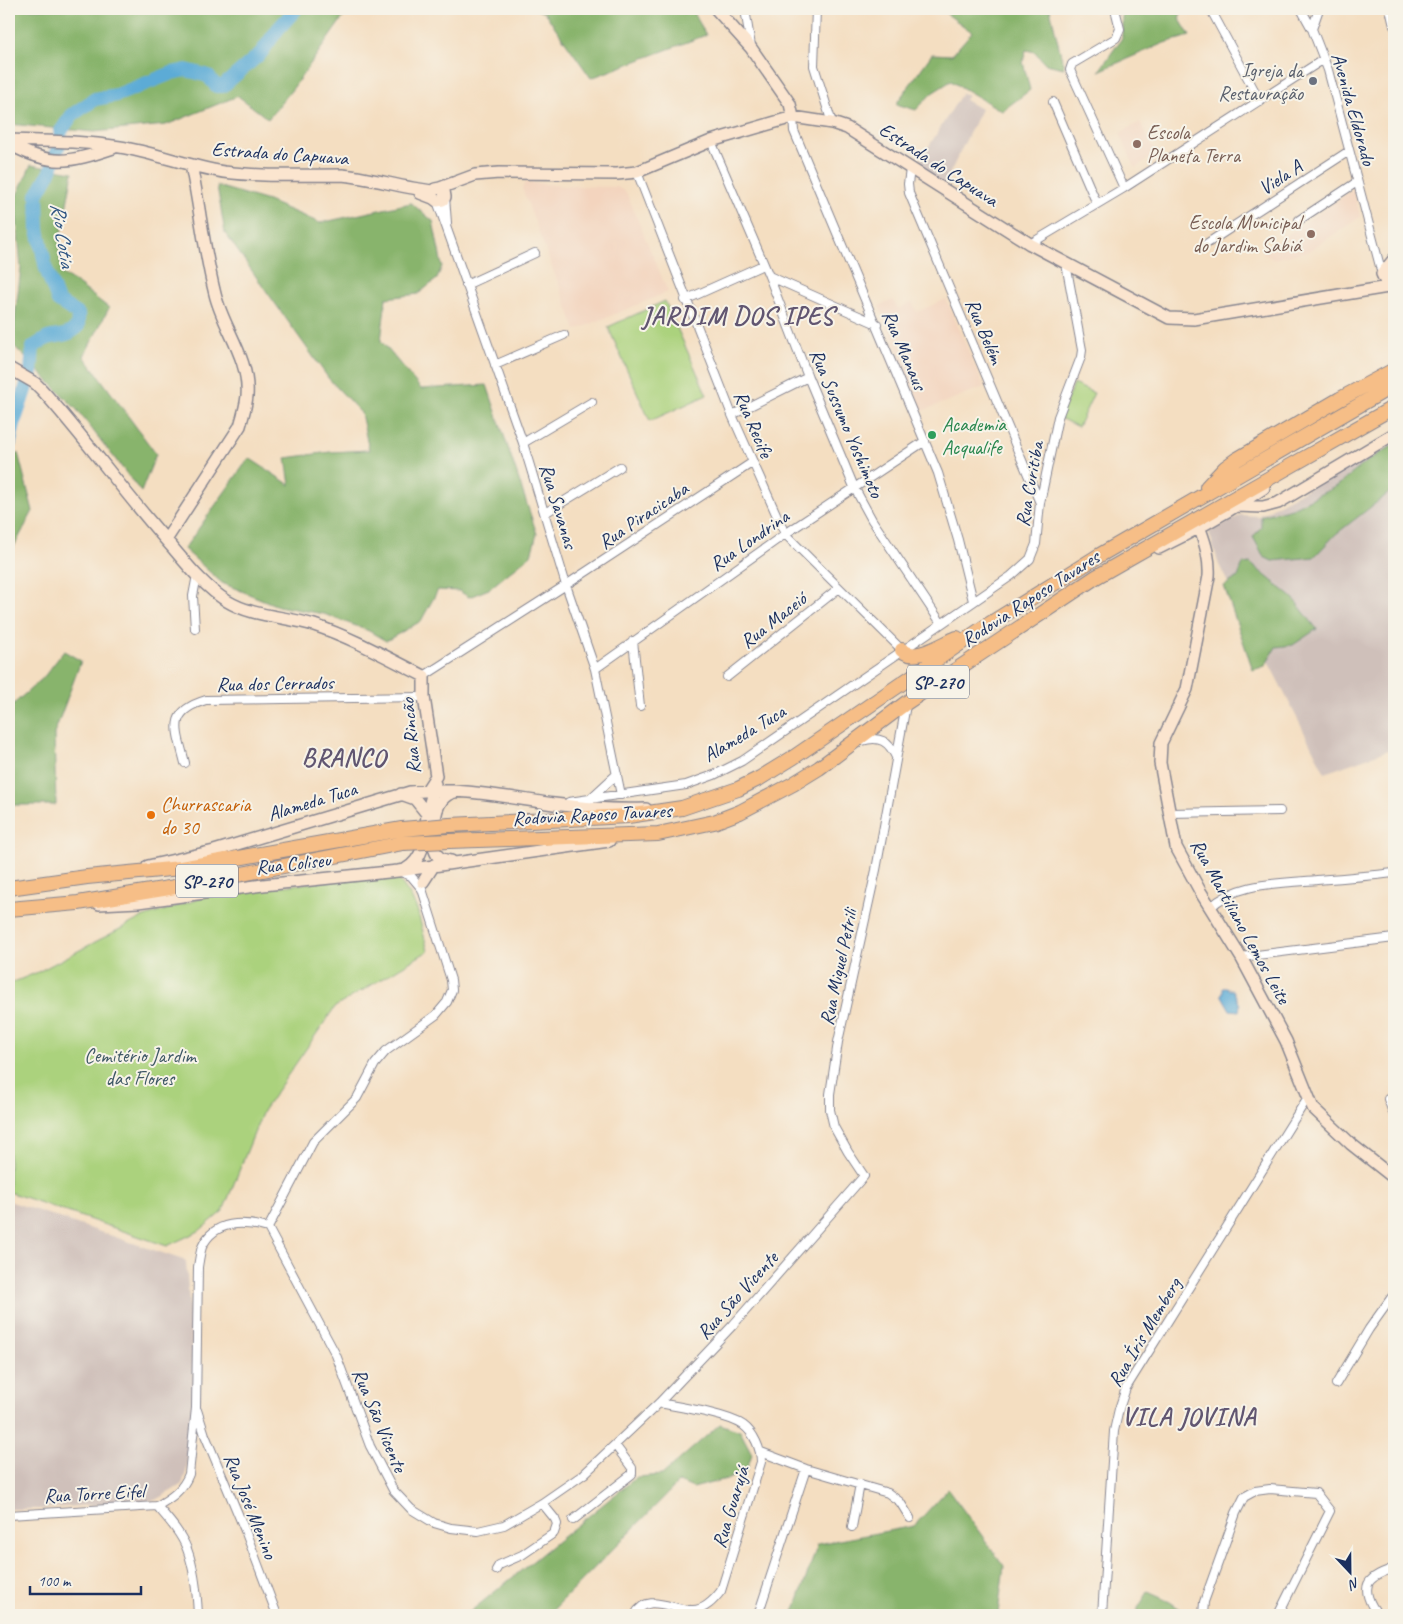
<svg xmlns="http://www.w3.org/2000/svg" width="1403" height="1624" viewBox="0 0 1403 1624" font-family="Caveat,sans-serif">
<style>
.built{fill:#f3d4be}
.industrial{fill:#cfc0ba}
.green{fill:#abd27d;stroke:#63806e}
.forest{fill:#88b46c;stroke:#527265}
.water{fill:#5cabd6;stroke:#3c6d9a}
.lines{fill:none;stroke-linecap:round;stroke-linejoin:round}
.river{stroke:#5cabd6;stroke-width:14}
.street-casing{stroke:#888690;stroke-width:10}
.secondary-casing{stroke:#888690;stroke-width:14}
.highway-casing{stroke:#888690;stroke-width:16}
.street{stroke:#fff;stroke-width:8}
.secondary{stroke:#fbe5cf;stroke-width:11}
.highway{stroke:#f6be87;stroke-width:14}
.highway-bridge-casing{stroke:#888690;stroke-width:16;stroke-linecap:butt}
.highway-bridge{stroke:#f6be87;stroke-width:14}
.worship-dot{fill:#6b7280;stroke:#f7f3e8;stroke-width:2}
.education-dot{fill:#8d6e63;stroke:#f7f3e8;stroke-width:2}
.leisure-dot{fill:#2e9e5b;stroke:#f7f3e8;stroke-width:2}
.food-dot{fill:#e8710a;stroke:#f7f3e8;stroke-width:2}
.labels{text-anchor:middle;stroke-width:4;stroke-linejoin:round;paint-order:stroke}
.shield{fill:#f7f3e8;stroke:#5d6a87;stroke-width:1}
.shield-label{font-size:19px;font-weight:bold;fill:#1b2f5e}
.worship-label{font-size:20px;fill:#5b616d;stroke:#f7f3e8;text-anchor:end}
.street-label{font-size:20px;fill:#1b2f5e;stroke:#f7f3e8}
.education-label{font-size:20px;fill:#785e54;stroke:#f7f3e8;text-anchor:start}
.leisure-label{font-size:20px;fill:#27864d;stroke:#f7f3e8;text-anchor:start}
.food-label{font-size:20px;fill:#c56008;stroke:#f7f3e8;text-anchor:start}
.park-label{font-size:20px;fill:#3f5866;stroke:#f7f3e8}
.water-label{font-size:21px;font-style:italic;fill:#2e5482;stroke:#f7f3e8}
.district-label{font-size:25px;font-weight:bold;letter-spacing:1px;fill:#615671;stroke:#f7f3e8}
</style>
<rect width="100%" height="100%" fill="#f7f3e8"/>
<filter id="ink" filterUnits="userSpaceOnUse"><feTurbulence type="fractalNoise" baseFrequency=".02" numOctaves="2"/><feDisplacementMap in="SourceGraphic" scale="10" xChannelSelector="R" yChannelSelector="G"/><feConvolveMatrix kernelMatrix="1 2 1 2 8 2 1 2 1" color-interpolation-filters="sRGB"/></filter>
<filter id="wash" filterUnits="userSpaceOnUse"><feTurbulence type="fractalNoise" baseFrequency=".0096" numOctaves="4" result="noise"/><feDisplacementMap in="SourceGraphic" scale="20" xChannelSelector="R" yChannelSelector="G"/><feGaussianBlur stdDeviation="1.12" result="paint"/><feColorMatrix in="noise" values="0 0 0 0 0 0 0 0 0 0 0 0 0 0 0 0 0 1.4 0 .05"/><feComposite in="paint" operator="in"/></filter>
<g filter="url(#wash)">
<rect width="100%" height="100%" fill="#f4dec1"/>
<path class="built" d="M1140,122L1156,154L1135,168L1120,133Z
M526,182L563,186L617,187L626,192L668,292L576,330L522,188Z
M1354,189L1360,217L1309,251L1273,259L1262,252Z
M946,299L984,387L922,411L879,306L893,300L898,309L912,302L917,312Z"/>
<path class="industrial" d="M962,93L968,95L965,100L981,109L944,185L916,167Z
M1394,441V748L1325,773L1219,565L1209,532L1241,515L1258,516Z
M9,1201L186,1261L194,1371L192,1418L186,1472L182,1484L173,1490L155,1500L39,1509H9Z"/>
<path class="green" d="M665,301L707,395L650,421L608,327Z
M1073,384L1094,393L1078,427L1060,418Z
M395,874L410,895L417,909L428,951L335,1007L263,1111L223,1211L199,1231L167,1246L9,1192V984L38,972L141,918L217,893Z"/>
<path class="forest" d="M9,9H349L294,87L268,119L238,96L166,125L94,132L9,124Z
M535,9H692L706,35L591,78L545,13Z
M940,9H1050L1064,68L1046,64L1035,52L1026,50L1023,62L1030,90L1002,111L951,81L932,93L916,110L896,104L932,54L952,55L972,32Z
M1124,9H1183L1179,18L1190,36L1164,43L1099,71L1122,38V11Z
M31,165L73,172L59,246L62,274L79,285L109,308L84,356L156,454L141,492L77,410L13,345L15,317L21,268L15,199Z
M217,186L268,201L320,223L411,203L433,221L442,266L437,279L418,294L386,298L381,341L421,389L487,385L537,534L531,555L489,589L469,597L459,591L438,590L421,621L386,641L369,631L324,614L278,606L222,583L184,549L249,458L290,485L286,458L330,452L369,450L361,413L329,379L225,233Z
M1394,445V489L1336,534L1314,557L1272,561L1264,557L1253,537L1261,527V516L1292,508L1337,486L1370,459Z
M18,453L33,511L9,556V459Z
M1250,563L1293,598L1317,629L1293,645L1276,647L1265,666L1253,670L1224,586L1238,577L1243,564Z
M64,651L81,661L54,734L56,805H11L9,816V708L43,678Z
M720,1424L740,1431L752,1454L745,1474L693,1488L679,1482L548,1615H466L637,1477L662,1475Z
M948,1489L1004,1566L998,1613L1008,1615H793L818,1544L914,1526Z
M1148,1592L1170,1602L1189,1615H1137L1138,1608Z"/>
<path class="water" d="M1227,987L1229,990H1233L1240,1005L1239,1011L1230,1010L1221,994L1223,993V988Z"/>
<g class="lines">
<path class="river" d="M9,446L15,420L31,372L33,347C38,344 43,340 48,338C61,334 67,338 78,326V314L58,301L46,269L38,229L37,195L51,170L58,148L61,131L72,115L95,99L117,95L172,73L186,70L198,73L208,76L216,86H223L261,53L278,29L296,9"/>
</g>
</g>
<g filter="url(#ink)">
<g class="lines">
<g class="street-casing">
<path id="street" d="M745,9L751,46
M816,9L814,66L832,123
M1115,9L1120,29L1116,38L1072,64L1070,70L1124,188
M1301,9L1312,29L1328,70L1382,274
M1390,9L1394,26
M1211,10L1260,101
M1312,29L1319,9
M1053,102L1097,204
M793,117L794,131L938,473L958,540L973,601
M711,141L769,276L808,377L854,487L872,520L941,623
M910,169L908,184L909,193L1040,503
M637,172L732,415L785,534L902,650
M445,197L447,223
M437,201L523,443L566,585L595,669L621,795
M1299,220L1357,182
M1030,244L1124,188L1324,59
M1203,246L1349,151
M769,276L877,324
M466,285L535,253
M685,300L763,265
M495,365L564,335
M732,415L808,377
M523,443L592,402
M545,513L620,467
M195,629L193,596L197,575
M633,641L640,706
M595,669L785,534L925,441
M424,676L566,585L753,462
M727,677L839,588
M862,741C880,735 889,742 896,757
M185,763C177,730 166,712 206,700L424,697
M591,798L617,774
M569,802L686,785L714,775L742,761L1011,576L1030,559L1036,544L1040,503L1058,417L1081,357L1082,350L1066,264
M1169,813L1280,811
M1210,908C1237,881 1282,884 1317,880C1343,878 1368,876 1394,873
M1241,957L1394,938
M1388,1099L1394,1115
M268,1228L313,1142L357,1098L375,1064L386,1051L436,1015L447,1002L452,990L451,980L422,889L411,876L401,872
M1336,1384L1369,1329L1394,1294
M197,1410L205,1435L246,1533L277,1615
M761,1452L806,1469L888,1493L900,1502L910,1518
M157,1506C168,1519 181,1533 187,1549C195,1570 197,1593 198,1615
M9,1515L157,1506C171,1498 183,1490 189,1474L196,1408L198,1267C199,1261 200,1253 202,1247C214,1220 244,1221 268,1228L336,1355L370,1446L393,1490L411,1509L434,1523L451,1528L478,1531L504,1525L542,1503L584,1474L659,1403L733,1325L864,1176L848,1152L834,1127L830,1110V1094L838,1042L876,870L906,705
M573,1520L632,1474V1468L615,1445
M852,1527L860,1484
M496,1570L499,1565L522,1555L554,1533L557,1524L555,1519L542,1503
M635,1615C647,1591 673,1611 693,1610C705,1610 714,1600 721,1591L761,1462C761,1449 754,1433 743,1425C727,1414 680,1407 659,1403
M758,1615L806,1469
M1102,1615L1114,1431L1119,1409L1126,1388L1308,1097
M1203,1615L1204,1602L1236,1513L1244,1497L1255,1491L1270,1489L1316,1493L1330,1511L1278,1615
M1379,1615C1371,1607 1361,1588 1372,1579C1378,1573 1387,1571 1394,1568"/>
</g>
<g class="secondary-casing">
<path id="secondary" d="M716,9L751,48L790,104L793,117
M9,140C45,141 83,141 120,147C155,153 188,166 224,172C263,177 303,175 342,175C373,178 402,188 433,191
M9,144C52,167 68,163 113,148
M440,188L475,175L499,173L617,174L637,172L711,141L793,117L832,123L847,128L1030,244L1169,318L1194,319L1388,287L1394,281
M420,193L433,198L437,201L443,200L445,197L444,191L440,188L435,189
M1394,290L1388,287L1382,274L1394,259
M9,368L35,383L42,390C88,441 127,497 173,548C189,567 206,588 227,601C253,617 285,616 314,625C353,638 388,658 424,676V697L436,776L427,790
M1237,506L1263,507L1278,503L1394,434
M1200,529C1206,545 1210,559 1209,576L1187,689L1161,743L1160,763L1176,847L1200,891L1241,957L1286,1041L1313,1108L1351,1144L1394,1178
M166,540L240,426C243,416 246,406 247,396C250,359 223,328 215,294C204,251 200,208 191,165
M1159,548C1196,530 1230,511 1264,488
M401,794L415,799L427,814C425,835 426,857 406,869
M427,814L435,784
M451,861C445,860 441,860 437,855C430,844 434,809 442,800C445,796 450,793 455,792
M148,866L214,851L410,792C461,787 505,797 554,804C584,808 616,810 646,809
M423,882L434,865
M99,904L138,902L263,885L398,871L609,841"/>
</g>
<g class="highway-casing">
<path id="highway" d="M1207,487L1225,468L1236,460L1340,399L1394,370
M902,650C915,663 942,644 957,638
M450,825L628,816L682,808L738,789L760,778L794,757L983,628L1100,555L1394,385
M449,841L658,834L714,822L740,812L793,784L819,768L906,703L1096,577L1394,407
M197,887L225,890
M9,888L87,877L181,868L402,829
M9,909L78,903L175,887L403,843"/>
</g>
<use href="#street" class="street"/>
<use href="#secondary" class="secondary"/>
<use href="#highway" class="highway"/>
<g class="highway-bridge-casing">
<path id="highway-bridge" d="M402,829L450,825
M403,843L449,841"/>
</g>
<use href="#highway-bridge" class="highway-bridge"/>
</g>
</g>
<circle class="worship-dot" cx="1313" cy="81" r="5"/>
<g class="education-dot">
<circle cx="1137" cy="144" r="5"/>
<circle cx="1311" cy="234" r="5"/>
</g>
<circle class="leisure-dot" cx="932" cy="435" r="5"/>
<circle class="food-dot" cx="151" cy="815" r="5"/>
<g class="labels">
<g class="shield">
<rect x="907" y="665.5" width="62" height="33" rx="4"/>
<rect x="176" y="864.5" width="62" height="33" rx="4"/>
</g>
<g class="shield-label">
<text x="938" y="689">SP-270</text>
<text x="207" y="888">SP-270</text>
</g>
<g class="worship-label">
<text x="1303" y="77">Igreja da<tspan x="1303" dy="23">Restauração</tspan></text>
</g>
<g class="street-label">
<text transform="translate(1354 109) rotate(74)" y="7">Avenida Eldorado</text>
<text transform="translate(280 153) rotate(4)" y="7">Estrada do Capuava</text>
<text transform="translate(939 164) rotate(33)" y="7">Estrada do Capuava</text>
<text transform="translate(1280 177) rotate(-33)" y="7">Viela A</text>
<text transform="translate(985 331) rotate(67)" y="7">Rua Belém</text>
<text transform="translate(905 350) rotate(67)" y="7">Rua Manaus</text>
<text transform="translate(847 423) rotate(67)" y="7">Rua Sussumo Yoshimoto</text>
<text transform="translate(754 424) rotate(67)" y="7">Rua Recife</text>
<text transform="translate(1029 484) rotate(-80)" y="7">Rua Curitiba</text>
<text transform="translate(559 506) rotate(73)" y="7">Rua Savanas</text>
<text transform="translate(643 515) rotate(-34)" y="7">Rua Piracicaba</text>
<text transform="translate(749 540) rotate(-35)" y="7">Rua Londrina</text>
<text transform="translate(1030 598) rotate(-33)" y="7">Rodovia Raposo Tavares</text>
<text transform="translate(773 620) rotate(-38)" y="7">Rua Maceió</text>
<text transform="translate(275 683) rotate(-1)" y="7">Rua dos Cerrados</text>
<text transform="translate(744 733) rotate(-31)" y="7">Alameda Tuca</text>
<text transform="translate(410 736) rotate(-95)" y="7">Rua Rincão</text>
<text transform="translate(312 801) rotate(-17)" y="7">Alameda Tuca</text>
<text transform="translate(592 814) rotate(-3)" y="7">Rodovia Raposo Tavares</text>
<text transform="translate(293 863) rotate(-6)" y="7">Rua Coliseu</text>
<text transform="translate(1241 921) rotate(61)" y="7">Rua Martiliano Lemos Leite</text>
<text transform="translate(838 967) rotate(-78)" y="7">Rua Miguel Petrili</text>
<text transform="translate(737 1295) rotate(-48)" y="7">Rua São Vicente</text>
<text transform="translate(1144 1332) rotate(-59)" y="7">Rua Íris Memberg</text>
<text transform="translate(380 1420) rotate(67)" y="7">Rua São Vicente</text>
<text transform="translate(94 1493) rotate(-3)" y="7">Rua Torre Eifel</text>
<text transform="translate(251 1506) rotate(68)" y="7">Rua José Menino</text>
<text transform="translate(730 1507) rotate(-73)" y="7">Rua Guarujá</text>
</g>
<g class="education-label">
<text x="1147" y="139">Escola<tspan x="1147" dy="23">Planeta Terra</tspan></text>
<text x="1301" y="229" text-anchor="end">Escola Municipal<tspan x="1301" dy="23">do Jardim Sabiá</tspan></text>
</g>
<g class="leisure-label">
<text x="942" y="431">Academia<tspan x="942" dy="23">Acqualife</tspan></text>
</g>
<g class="food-label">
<text x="161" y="811">Churrascaria<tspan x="161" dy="23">do 30</tspan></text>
</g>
<g class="park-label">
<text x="140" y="1062">Cemitério Jardim<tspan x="140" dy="23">das Flores</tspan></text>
</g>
<g class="water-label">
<text transform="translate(63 235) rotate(81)" y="7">Rio Cotia</text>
</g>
<g class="district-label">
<text x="738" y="324">JARDIM DOS IPES</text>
<text x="344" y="766">BRANCO</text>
<text x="1189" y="1425">VILA JOVINA</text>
</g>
</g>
<rect width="1403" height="1624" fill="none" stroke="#f7f3e8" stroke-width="30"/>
<g transform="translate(1350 1572) rotate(158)" stroke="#f7f3e8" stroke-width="4" paint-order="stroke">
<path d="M0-4L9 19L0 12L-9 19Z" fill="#1b2f5e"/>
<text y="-8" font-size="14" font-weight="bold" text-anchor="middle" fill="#1b2f5e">N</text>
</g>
<path d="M30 1586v8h111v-8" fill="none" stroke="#1b2f5e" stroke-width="2.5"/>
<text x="38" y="1586" font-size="15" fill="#1b2f5e" stroke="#f7f3e8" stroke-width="4" paint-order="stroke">100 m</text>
</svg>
